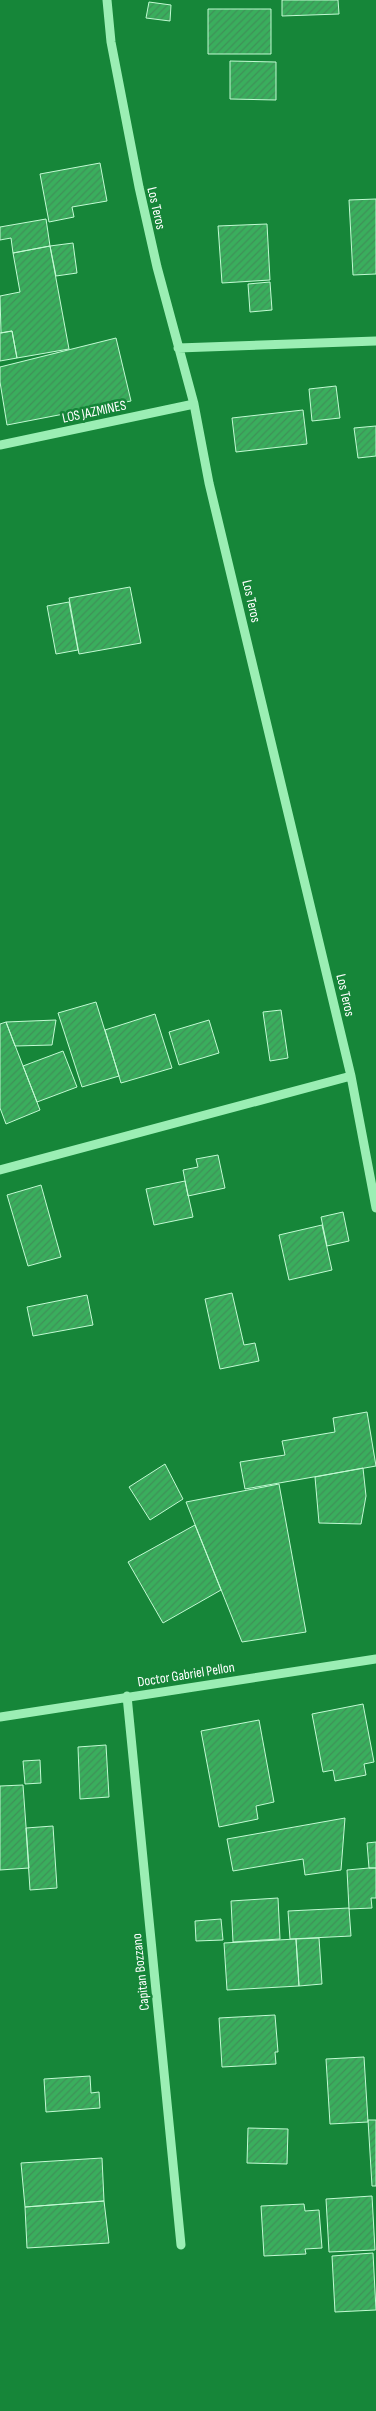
<svg xmlns="http://www.w3.org/2000/svg" width="376" height="2411" viewBox="0 0 376 2411" font-family="'Sofia Sans Condensed',sans-serif">
<style>
.building{fill:url(#building-hatch);stroke:#c1fad2}
.lines{fill:none;stroke-linecap:round;stroke-linejoin:round}
.minor{stroke:#9beeb4;stroke-width:9}
.labels{text-anchor:middle;stroke-width:5;stroke-linejoin:round;paint-order:stroke}
.street-label{font-size:14px;fill:#fff;stroke:#168639}
</style>
<defs>
<pattern id="building-hatch" width="6" height="6" patternUnits="userSpaceOnUse" patternTransform="scale(1.25)"><rect width="6" height="6" fill="#3aae5d"/><path d="M-1 1l2-2M0 6l6-6M5 7l2-2" fill="none" stroke="#3f9158"/></pattern>
</defs>
<rect width="100%" height="100%" fill="#168639"/>
<path class="building" d="M282,0H338L339,14L282,16Z
M149,2L171,5L170,21L146,18Z
M208,9H271V54H208Z
M230,61L276,62V100L230,99Z
M100,163L107,201L72,207L74,217L49,222L40,174Z
M376,199V274L353,275L349,200Z
M46,219L50,246L13,253L11,238L0,240V227Z
M267,224L270,280L222,283L218,226Z
M73,243L77,273L56,276L50,246Z
M50,246L69,349L17,358L12,331L1,333L0,296L20,292L13,253Z
M270,282L272,310L250,312L248,284Z
M12,331L17,358L0,361V333Z
M116,338L131,401L7,425L0,382V367Z
M336,386L340,418L312,421L309,389Z
M303,410L307,444L236,452L232,418Z
M376,426V456L358,458L354,428Z
M130,587L141,643L79,654L69,598Z
M69,602L78,650L56,654L47,606Z
M96,1002L119,1076L82,1087L58,1013Z
M281,1010L288,1058L270,1061L263,1012Z
M155,1014L172,1068L121,1083L105,1030Z
M56,1020L52,1045L15,1046L6,1022Z
M209,1020L219,1053L179,1065L169,1032Z
M6,1022L40,1110L6,1124L0,1108V1024Z
M63,1051L77,1087L37,1102L23,1066Z
M218,1155L225,1188L188,1196L183,1170L198,1167L196,1159Z
M185,1181L193,1217L154,1225L146,1189Z
M41,1185L61,1257L28,1266L7,1195Z
M343,1212L349,1241L327,1246L321,1217Z
M322,1225L332,1270L289,1280L279,1235Z
M232,1293L244,1345L255,1343L259,1361L220,1369L205,1299Z
M87,1295L93,1325L33,1336L27,1307Z
M367,1412L376,1466L245,1489L240,1462L285,1455L282,1441L335,1432L333,1418Z
M165,1464L183,1499L150,1520L129,1487Z
M363,1468L366,1496L361,1524L319,1523L315,1477Z
M279,1484L306,1632L242,1642L186,1502Z
M195,1525L221,1590L163,1623L128,1562Z
M363,1704L374,1762L364,1764L366,1775L335,1781L333,1770L323,1772L312,1714Z
M259,1720L274,1802L256,1806L258,1819L219,1827L201,1731Z
M106,1745L109,1797L80,1799L78,1747Z
M40,1760L41,1783L25,1784L23,1761Z
M23,1785L29,1868L0,1870V1786Z
M345,1818L341,1870L305,1875L303,1859L233,1871L227,1839Z
M53,1826L57,1888L30,1890L26,1828Z
M376,1842V1868H369L367,1843Z
M369,1868H376V1898H371L372,1908L349,1909L347,1870Z
M278,1898L280,1939L233,1942L231,1901Z
M349,1908L351,1936L290,1939L288,1911Z
M221,1919L223,1940L196,1941L195,1921Z
M319,1938L322,1984L299,1986L296,1939Z
M296,1939L299,1986L227,1990L224,1943Z
M275,2015L278,2052H275L276,2064L222,2067L219,2018Z
M364,2057L368,2122L330,2124L326,2059Z
M90,2076L91,2093L99,2092L100,2108L46,2112L44,2079Z
M368,2120H376V2186H372Z
M248,2128L288,2129L287,2164L247,2163Z
M102,2158L104,2201L25,2207L21,2163Z
M372,2196L375,2250L329,2252L326,2199Z
M104,2201L109,2243L27,2248L25,2207Z
M304,2204L305,2211L319,2210L322,2248L305,2249L306,2254L264,2256L261,2206Z
M373,2253L376,2310L335,2312L332,2256Z"/>
<g class="lines">
<path class="minor" d="M107,0L111,42L139,187L157,267L194,404L209,483L351,1076L376,1208
M178,348L376,341
M0,445L194,404
M0,1170L351,1076
M127,1696L181,2245
M0,1717L376,1659"/>
</g>
<g class="labels">
<g class="street-label">
<text transform="translate(157 208) rotate(77)" y="5">Los Teros</text>
<text transform="translate(94 411) rotate(-12)" y="5">LOS JAZMINES</text>
<text transform="translate(252 601) rotate(77)" y="5">Los Teros</text>
<text transform="translate(346 995) rotate(77)" y="5">Los Teros</text>
<text transform="translate(186 1674) rotate(-9)" y="5">Doctor Gabriel Pellon</text>
<text transform="translate(140 1972) rotate(-96)" y="5">Capitan Bozzano</text>
</g>
</g>
</svg>
